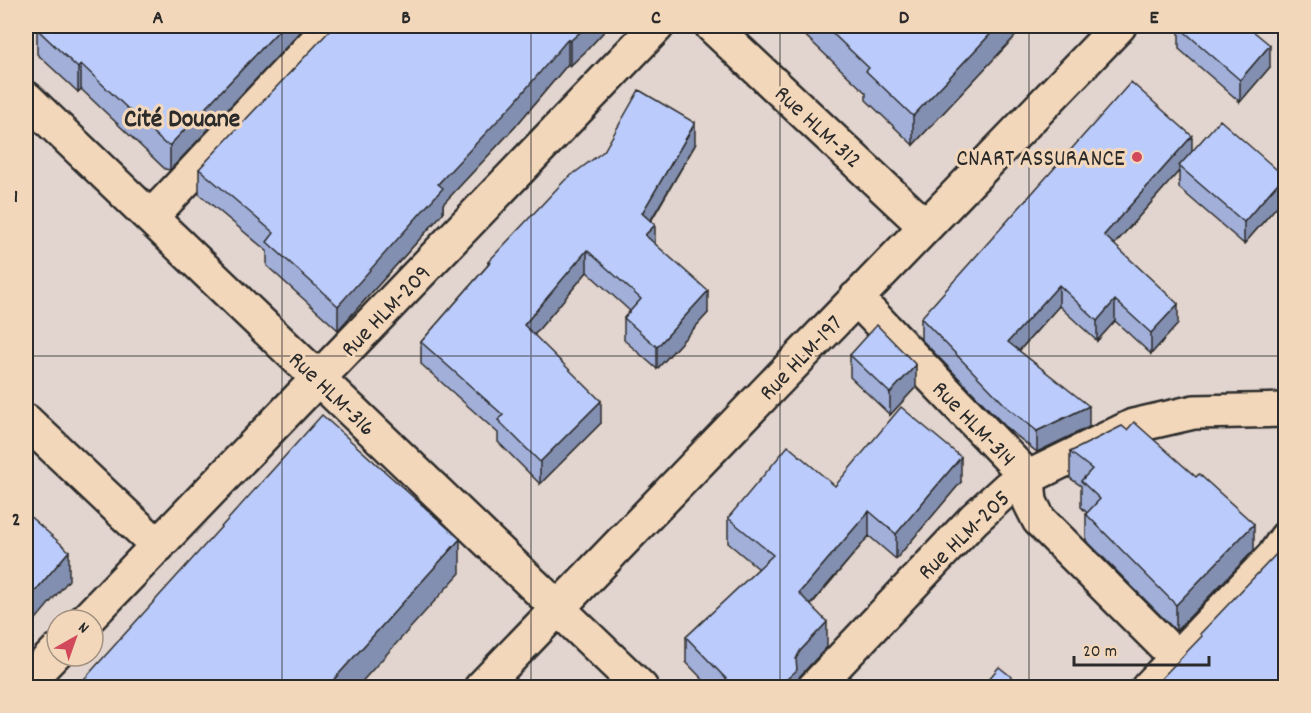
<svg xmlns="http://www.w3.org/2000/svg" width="1311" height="713" viewBox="0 0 1311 713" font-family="Dekko,sans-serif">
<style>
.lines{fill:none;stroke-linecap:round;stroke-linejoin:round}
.minor-casing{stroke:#2b2b2b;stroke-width:38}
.minor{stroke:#f3d7ba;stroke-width:33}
.wall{fill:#a1afd9;stroke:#2b2b2b;stroke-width:1.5}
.shaded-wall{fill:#838fb0;stroke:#2b2b2b;stroke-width:1.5}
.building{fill:#bbccfc;stroke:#2b2b2b;stroke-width:1.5}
.grid{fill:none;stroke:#2b2b2b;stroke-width:1.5;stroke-opacity:0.55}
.poi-dot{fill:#d1495b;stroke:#f3d7ba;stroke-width:2}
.labels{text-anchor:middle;stroke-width:6;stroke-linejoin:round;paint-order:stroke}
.street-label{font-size:24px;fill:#2b2b2b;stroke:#f3d7ba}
.poi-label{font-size:24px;fill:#2b2b2b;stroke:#f3d7ba;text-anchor:end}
.neighbourhood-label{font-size:26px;font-weight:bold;fill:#2b2b2b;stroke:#f3d7ba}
.neatline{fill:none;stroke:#2b2b2b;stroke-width:2}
.grid-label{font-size:20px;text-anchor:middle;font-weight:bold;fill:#2b2b2b}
</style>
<rect width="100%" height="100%" fill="#e2d4ce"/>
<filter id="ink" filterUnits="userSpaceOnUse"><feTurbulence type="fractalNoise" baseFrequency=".0167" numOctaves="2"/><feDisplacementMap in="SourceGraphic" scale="12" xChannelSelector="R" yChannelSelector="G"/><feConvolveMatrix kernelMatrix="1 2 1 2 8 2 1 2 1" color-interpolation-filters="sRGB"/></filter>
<g filter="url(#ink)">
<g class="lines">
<g class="minor-casing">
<path id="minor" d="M712,26L925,226
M26,98L641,688
M151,217L331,26
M856,298L1018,467L1028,479L1030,502L1039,520L1177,658
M26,421L158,546
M86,620L657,26
M26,683L57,651
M481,688L1119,26
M814,688L974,519L1009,487L1133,426L1194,412L1286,410
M1148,688L1273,557L1286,538"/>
</g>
<use href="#minor" class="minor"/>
</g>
<path class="wall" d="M306,26L170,170L165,169L81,89L78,92L37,54V29Z
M494,26H609L586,51L570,66L568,64L515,127L443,204V213L338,330L267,266V251L199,194V169L489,31Z
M795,26H1022V29L913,145L866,100V93Z
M1179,27L1270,67L1240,102L1179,49Z
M695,145L651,221L655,244L708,313L657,369L624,340V318L630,311L587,272L534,335L601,423L540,484L498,442V433L421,364V342L488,265V262Z
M1192,152L1284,198L1244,244L1179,188V171L1114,245L1178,324L1151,354L1115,321L1097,341L1059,306L1019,351L1089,427L1037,452L1008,429L921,339V318Z
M850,355L916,387L890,415L850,377Z
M1070,452L1254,550L1176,631L1086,540V514L1087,513L1081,507V486L1070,478Z
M961,482L896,559L869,536L811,605L827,647L800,676L797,682V687H710L686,662V637L759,569L728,543V518L835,486Z"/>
<path class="shaded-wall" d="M283,26H306L170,170V145Z
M587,26H609L586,51L570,66V41Z
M998,26H1022V29L913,145V116Z
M568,39V64L515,127L443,204V213L338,330V306L438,184Z
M1270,45V67L1240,102V80Z
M81,64V89L78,92V68Z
M695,123V145L642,235V213Z
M1192,136V157L1179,166V171L1104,256V235Z
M1284,176V198L1244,244V222Z
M655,225V247L645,235Z
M587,250V272L524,347V325Z
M1059,285V306L1008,363V342Z
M708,291V313L657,369V347Z
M1115,300V321L1097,341V321Z
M1178,304V324L1151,354V333Z
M916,365V387L890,415V393Z
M601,401V423L540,484V462Z
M1089,406V427L1037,452V431Z
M961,457V482L896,559V534Z
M869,511V536L799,618V593Z
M1254,524V550L1176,631V605Z
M460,539V573L357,687H327Z
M69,551V580L26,631V602Z
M827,622V647L800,676L797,682V687H778L800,651Z"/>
<path class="building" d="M41,26H283L170,145L165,144L81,64L78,68L37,29Z
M334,26H482L489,31L494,26H587L570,41L568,39L515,102L438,184L443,188L338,306L267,242L274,233L199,169Z
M825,26H998L913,116L866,71L869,68Z
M1181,26H1247L1270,45L1240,80L1179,27Z
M1131,82L1192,136L1104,235L1178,304L1151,333L1115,300L1097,321L1059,285L1008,342L1089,406L1037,431L1008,408L921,318Z
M639,90L695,123L642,213L655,225L645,235L708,291L657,347L624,318L641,299L587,250L524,325L601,401L540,462L498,420L503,415L421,342L490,263L488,262L565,180L604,151Z
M1220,120L1284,176L1244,222L1179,166Z
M877,325L916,365L890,393L850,355Z
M901,407L961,457L896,534L869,511L799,593L827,622L800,651L796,659L797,670L778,687H734L686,637L773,555L728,518L788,446L835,486Z
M322,415L460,539L327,687H77Z
M1134,422L1196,477L1199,474L1254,524L1176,605L1086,514L1100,499L1081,481L1092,469L1070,452L1122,426L1127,430Z
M26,513L69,551L26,602Z
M1282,548L1286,551V687H1153L1202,636L1200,634Z
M999,667L1024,687H982Z
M897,682L903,687H892Z"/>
</g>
<path class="grid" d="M282,26V688M531,26V688M780,26V688M1029,26V688M26,356H1286"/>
<circle class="poi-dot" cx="1137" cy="157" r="6"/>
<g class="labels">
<g class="street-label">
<text transform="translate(819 126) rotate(43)" y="8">Rue HLM-312</text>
<text transform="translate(385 310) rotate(-46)" y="8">Rue HLM-209</text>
<text transform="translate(800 357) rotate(-46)" y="8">Rue HLM-197</text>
<text transform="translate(333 393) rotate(44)" y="8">Rue HLM-316</text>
<text transform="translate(975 423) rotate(46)" y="8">Rue HLM-314</text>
<text transform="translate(963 534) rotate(-44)" y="8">Rue HLM-205</text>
</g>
<g class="poi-label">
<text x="1125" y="165">CNART ASSURANCE</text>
</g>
<g class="neighbourhood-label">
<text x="182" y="126">Cité Douane</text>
</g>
</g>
<rect width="1311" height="713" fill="none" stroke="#f3d7ba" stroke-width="66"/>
<g transform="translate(75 638) rotate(40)"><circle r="28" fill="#f3d7ba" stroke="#a39281" stroke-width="1.5"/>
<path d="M0-4.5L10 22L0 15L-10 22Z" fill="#d1495b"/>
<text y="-9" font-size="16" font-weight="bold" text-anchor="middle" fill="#2b2b2b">N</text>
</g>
<path d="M1074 656v9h135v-9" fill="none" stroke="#2b2b2b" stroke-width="3"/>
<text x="1083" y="656" font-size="18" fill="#2b2b2b" stroke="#f3d7ba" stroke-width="4.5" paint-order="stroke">20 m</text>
<rect x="33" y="33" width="1245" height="647" class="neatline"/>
<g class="grid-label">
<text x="158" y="23">A</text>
<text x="406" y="23">B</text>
<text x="656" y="23">C</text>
<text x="904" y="23">D</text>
<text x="1154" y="23">E</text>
<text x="16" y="202">1</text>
<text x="16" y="525">2</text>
</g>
</svg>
